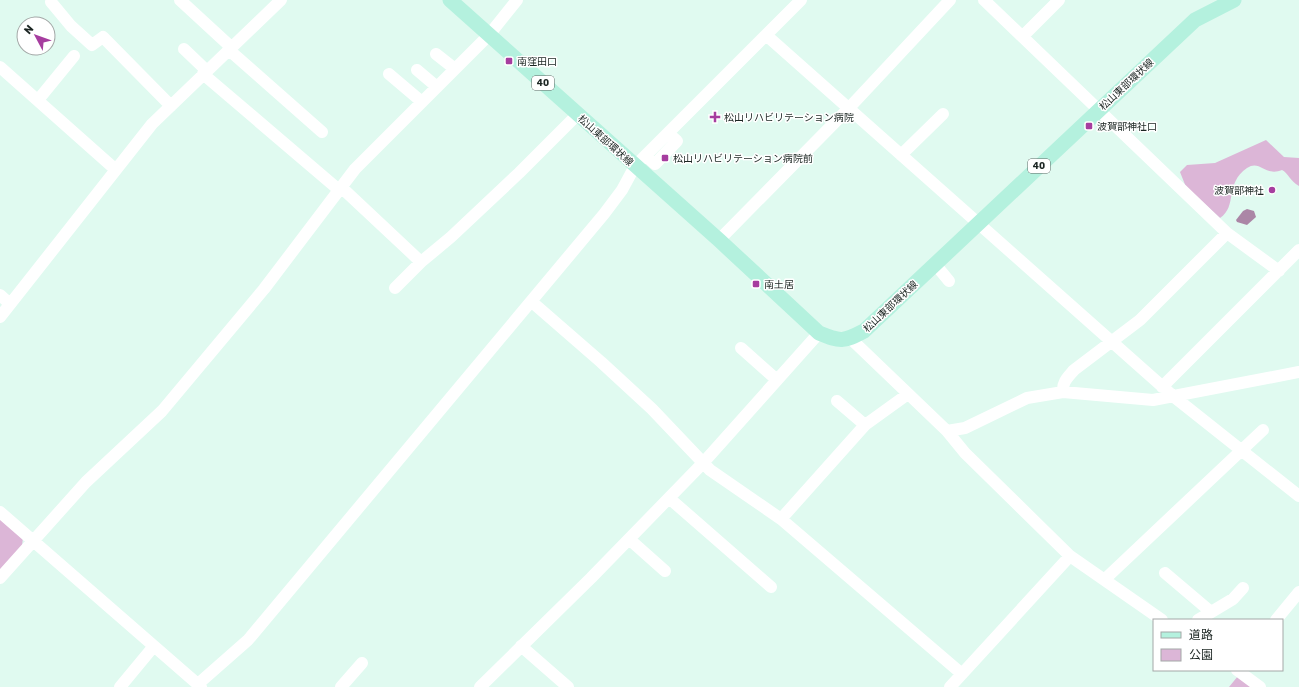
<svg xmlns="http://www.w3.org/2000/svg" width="1299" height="687" viewBox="0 0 1299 687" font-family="Rubik,'Noto Sans JP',sans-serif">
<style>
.green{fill:#dcb6d7}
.water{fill:#ab86a6}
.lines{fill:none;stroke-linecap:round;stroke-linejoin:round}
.minor{stroke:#fff;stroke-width:12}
.major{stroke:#b4f1de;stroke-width:15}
.poi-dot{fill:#a63d9f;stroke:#fff;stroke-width:1.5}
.labels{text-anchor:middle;stroke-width:3;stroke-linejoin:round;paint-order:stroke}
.shield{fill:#fff;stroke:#5f6664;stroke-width:1}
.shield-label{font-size:9px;font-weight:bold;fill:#1b2522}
.poi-label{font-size:10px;fill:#1b2522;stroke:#fff;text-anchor:start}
.street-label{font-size:10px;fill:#1b2522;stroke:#fff}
</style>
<rect width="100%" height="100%" fill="#e0faf0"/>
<path class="green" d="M1266,140L1284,157L1299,158V186C1290,181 1288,173 1282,170C1265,177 1260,159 1247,168C1224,184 1238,206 1220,218L1186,187L1180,172L1187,165L1215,163Z
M0,517L23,537L22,546L0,572Z
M1238,676L1253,687H1229Z"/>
<path class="water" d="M1247,209L1254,211L1256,217L1247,225L1237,222L1236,220L1243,211Z"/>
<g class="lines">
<path class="minor" d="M180,0L231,47
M984,0L1227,233L1279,271
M51,2L71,26L92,45L103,37L171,106
M766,35L1173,396L1299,496
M1023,36L1059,0
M184,49L207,71
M229,50L322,132
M436,54L455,69
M0,67L116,170
M417,70L437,87
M203,74L339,190
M389,74L422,102
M38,100L74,56
M901,155L943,114
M646,156L655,164L677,141L668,133
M341,187L421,262
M719,240L849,108L950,0
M935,264L949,281
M395,288L421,262L451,237L519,173L578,114
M0,295L10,304
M532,302L601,362L652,409L710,470L781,519L962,674
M0,317L152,124L281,0
M850,338L947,431L965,453L1070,556L1162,620
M741,348L777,380
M1162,387L1299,250
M1063,392C1062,382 1068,377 1074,370L1140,320L1227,233
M837,401L865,425
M947,431L965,428L1027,398L1063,392L1153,400L1299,372
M669,498L771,587
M0,512L201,687
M781,519L865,425L908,394
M629,539L665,571
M1165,573L1211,612
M0,578L86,482L162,411L264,289L355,169L489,35L517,0
M1104,580L1263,430
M1198,620L1233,599L1243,588
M1276,620L1299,592
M521,646L568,687
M1237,670L1260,687
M198,684L248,640L604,214L622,190L635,166L801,0
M120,687L154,646
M341,687L362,663
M480,687L591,578L703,463L819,333
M950,687L1070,556"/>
<path class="major" d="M450,0L719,240L819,333C841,342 843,342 864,331L1195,20L1234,0"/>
</g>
<g class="poi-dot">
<rect x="505" y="57" width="8" height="8" rx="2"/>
<path d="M713 111h4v4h4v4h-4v4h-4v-4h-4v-4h4z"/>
<rect x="1085" y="122" width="8" height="8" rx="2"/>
<rect x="661" y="154" width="8" height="8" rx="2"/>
<circle cx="1272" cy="190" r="4"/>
<rect x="752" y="280" width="8" height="8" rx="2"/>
</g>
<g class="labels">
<g class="shield">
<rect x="532" y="76" width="22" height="14" rx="3"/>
<rect x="1028" y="159" width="22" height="14" rx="3"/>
</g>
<g class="shield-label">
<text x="543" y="86">40</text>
<text x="1039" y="169">40</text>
</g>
<g class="poi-label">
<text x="517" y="65">南窪田口</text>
<text x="724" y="121">松山リハビリテーション病院</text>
<text x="1097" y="130">波賀部神社口</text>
<text x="673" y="162">松山リハビリテーション病院前</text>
<text x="1264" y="194" text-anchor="end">波賀部神社</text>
<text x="764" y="288">南土居</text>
</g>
<g class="street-label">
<text transform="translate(1126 84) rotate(-43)" y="4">松山東部環状線</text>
<text transform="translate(606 140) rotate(42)" y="4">松山東部環状線</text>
<text transform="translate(890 306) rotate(-43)" y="4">松山東部環状線</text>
</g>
</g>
<rect x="1153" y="619" width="130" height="52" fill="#ffffff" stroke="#a4a8a7"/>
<rect x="1161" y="632" width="20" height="6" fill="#b4f1de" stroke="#a4a8a7"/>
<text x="1189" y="639" font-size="12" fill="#1b2522">道路</text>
<rect x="1161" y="649" width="20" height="12" fill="#dcb6d7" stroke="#a4a8a7"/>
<text x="1189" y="659" font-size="12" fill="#1b2522">公園</text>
<g transform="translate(36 36) rotate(311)"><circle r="19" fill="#ffffff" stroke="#a4a8a7"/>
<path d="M0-3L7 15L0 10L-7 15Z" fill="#a63d9f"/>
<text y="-6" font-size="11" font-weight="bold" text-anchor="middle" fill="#1b2522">N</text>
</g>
</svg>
